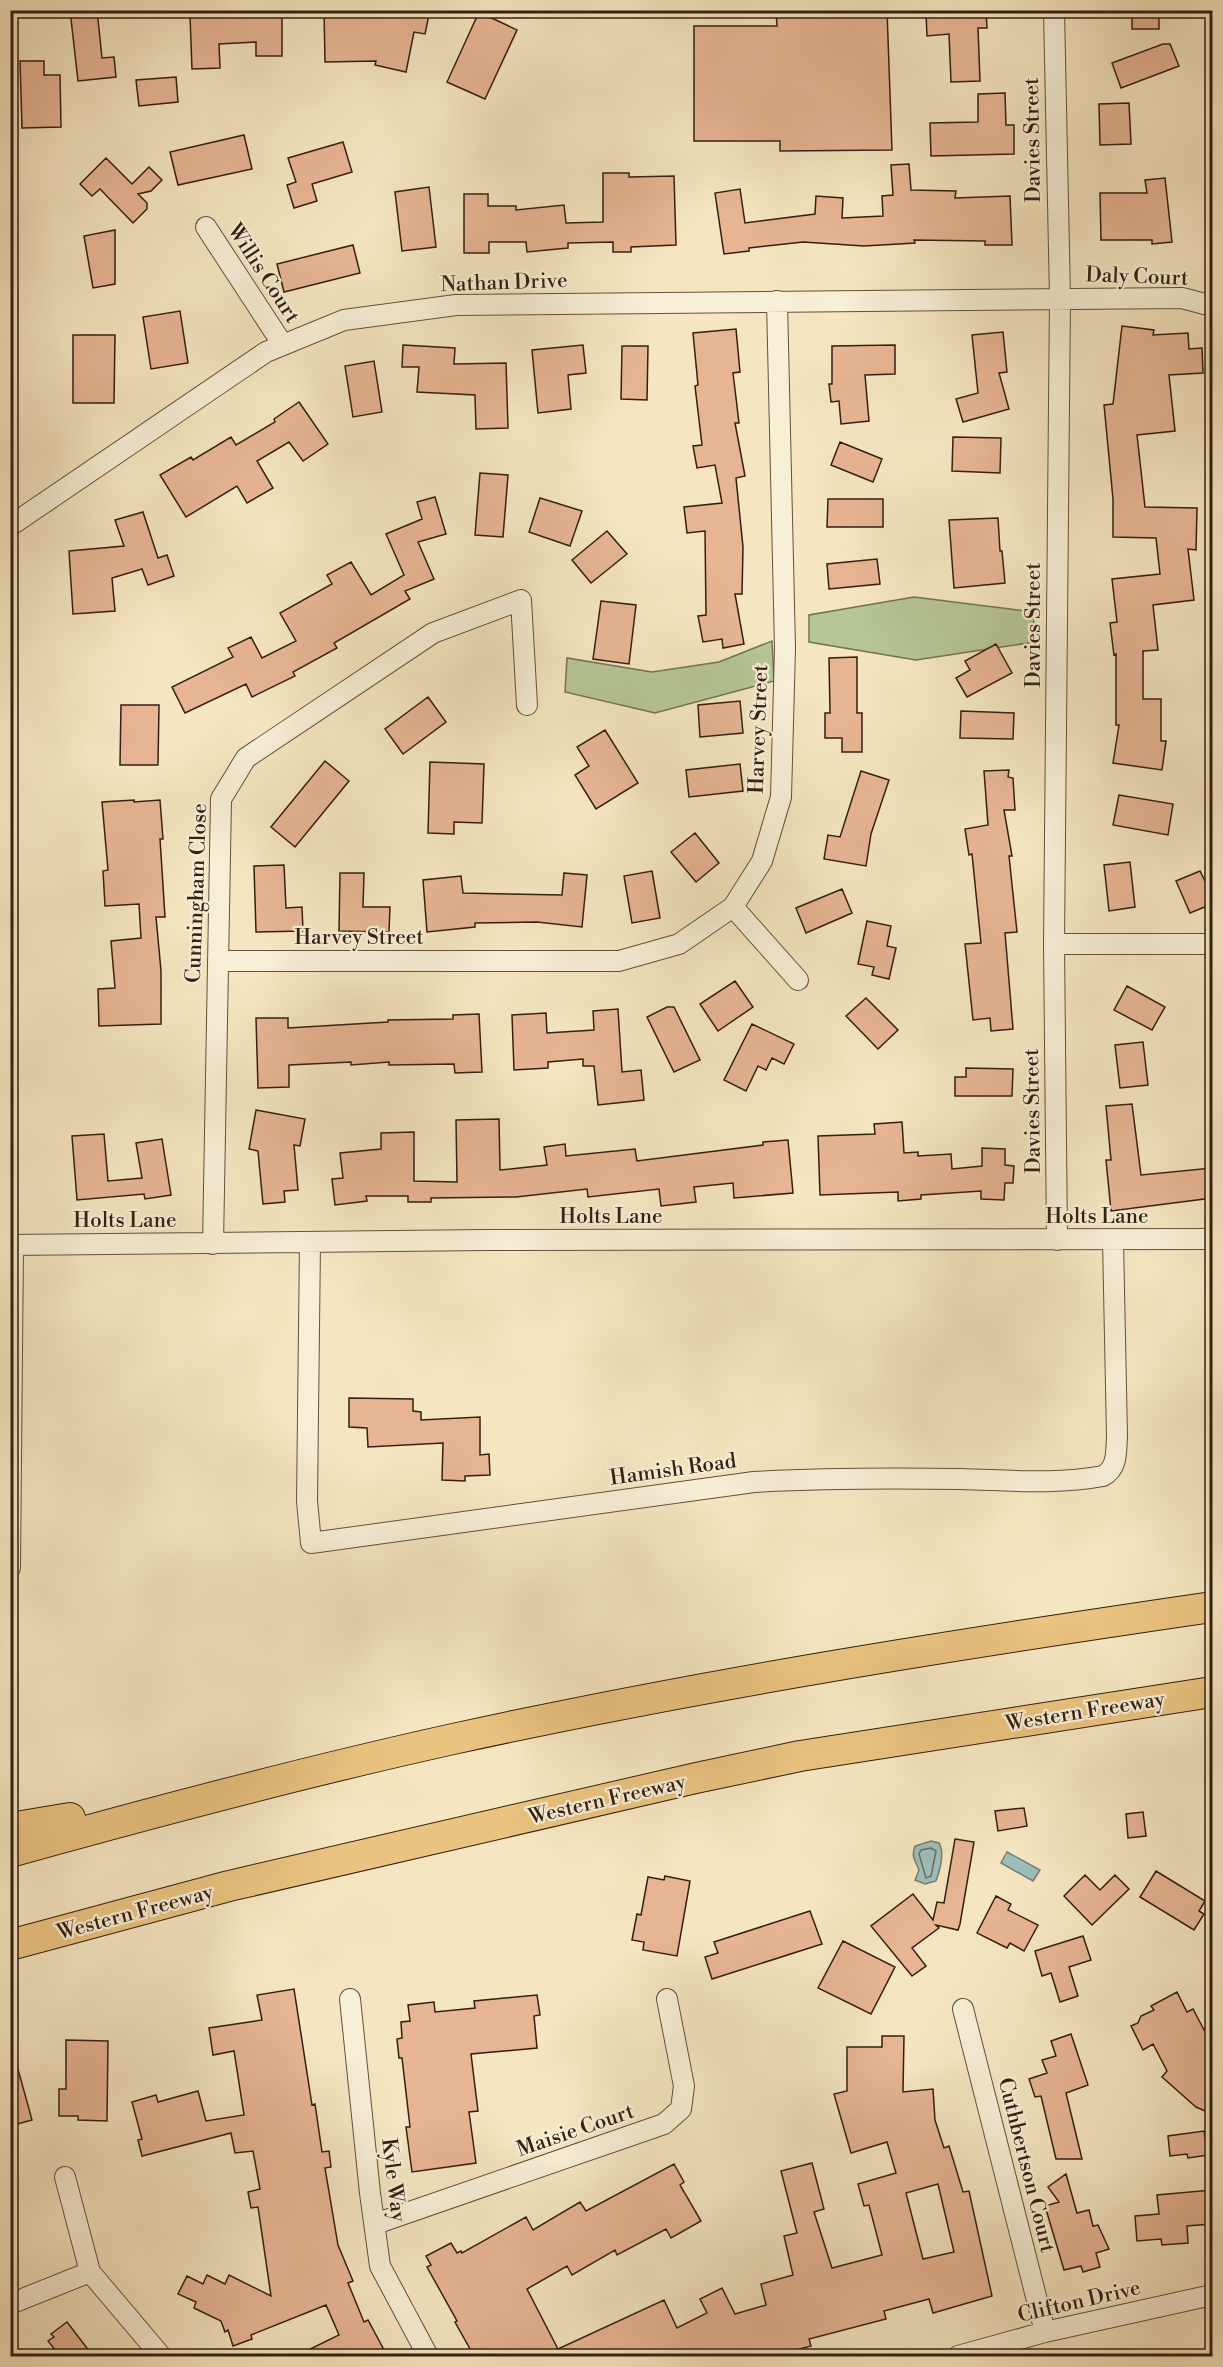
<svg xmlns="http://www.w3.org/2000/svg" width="1223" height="2367" viewBox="0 0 1223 2367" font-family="'Libre Bodoni',serif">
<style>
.green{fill:#b6c697;stroke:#767254;stroke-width:1.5}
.water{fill:#9ebeb9;stroke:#747e75;stroke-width:1.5}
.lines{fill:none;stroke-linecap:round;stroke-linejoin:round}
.shore{stroke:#6a6e64;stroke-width:1.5}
.building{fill:#e7b594;stroke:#351e10;stroke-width:1.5;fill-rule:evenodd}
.minor-casing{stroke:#65503c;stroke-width:22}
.highway-casing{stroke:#351e10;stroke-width:32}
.minor{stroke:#f8efd7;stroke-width:20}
.highway{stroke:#eac380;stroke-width:30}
.labels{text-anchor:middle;stroke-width:4.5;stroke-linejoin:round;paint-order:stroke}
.street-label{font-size:21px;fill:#351e10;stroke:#f8efd7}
</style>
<rect width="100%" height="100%" fill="#f5e6c1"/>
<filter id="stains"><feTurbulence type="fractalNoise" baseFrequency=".00333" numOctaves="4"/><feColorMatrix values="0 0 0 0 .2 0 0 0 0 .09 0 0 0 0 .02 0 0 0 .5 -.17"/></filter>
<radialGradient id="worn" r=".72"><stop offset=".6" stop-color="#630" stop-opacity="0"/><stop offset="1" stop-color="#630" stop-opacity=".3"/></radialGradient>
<path class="green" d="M914,597L1033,612L1035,642L916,660L809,642V615Z
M772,641L774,681L655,713L565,692L567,658L652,672L719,662Z"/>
<path class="water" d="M931,1841L939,1843C945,1853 940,1870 936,1881L925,1884L915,1880L919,1870C915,1860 911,1857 915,1846Z
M1007,1852L1040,1870L1033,1881L1001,1863Z"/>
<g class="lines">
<path class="shore" d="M931,1848L936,1851L931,1876L926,1878L919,1854L921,1850Z"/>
</g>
<path class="building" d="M70,10H97L102,58L114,57L116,77L78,81Z
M256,10H282V56H256V42L219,44L220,68L192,69L190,16L256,14Z
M324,10H430L425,34L414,32L406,72L375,65L376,61L325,62Z
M776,10H887L892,150L780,151V141H694V26H777Z
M950,10H986L987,28H978L980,81L951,82L949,34L927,36L926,13Z
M1132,10H1159V29H1132Z
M479,12L517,30L485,99L447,82Z
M1163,44H1170L1179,66L1121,88L1112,63Z
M20,61H44V75H60L61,127L22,128Z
M176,77L178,102L139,106L136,80Z
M1005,93L1006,125H1014V154L931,156L930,123L978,122V94Z
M1129,103L1131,144L1100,145L1099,104Z
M244,135L252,169L178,185L170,152Z
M343,142L352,172L312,184L317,201L294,208L287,185L296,182L288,158Z
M106,158L132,184L149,167L162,180L151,191L138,194L147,203V209L133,223L100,189L92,196L80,184Z
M909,164L911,190L956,191L955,198L1010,196L1012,245H985V241L914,240L915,243L864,246L803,242L749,248V251L724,254L715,193L740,189L745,223L815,214L816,196L843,198L842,218L883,216L882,196L893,195L891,165Z
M603,173H629V177L674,176L676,245L631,247V252H613V242L568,243V248L527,252L526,242H489V253H464V194H488V206H516V210L564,205L566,223L603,222Z
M1165,178L1172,242L1152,244V240H1101L1100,193H1147L1145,180Z
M429,187L436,247L402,251L395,192Z
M115,230V284L93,288L84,236Z
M353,245L360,273L284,292L277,264Z
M180,311L188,363L151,369L143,317Z
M1122,326L1154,330L1153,335L1188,333L1189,349L1202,348L1203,373L1169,375L1175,431L1137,435L1145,507L1197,508L1196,550L1188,549L1194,600L1153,605L1158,650L1143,651V699H1161V741H1166L1162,770L1113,763L1119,725H1116V654L1114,655L1110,623L1117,622L1112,579L1160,574L1156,538L1113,537V499L1104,405L1113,404Z
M736,329L740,372L733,373L739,423H735L745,476L736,478L743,547L742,594H735L744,644L723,648L722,639L703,642L698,616L706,615L705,531L687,533L684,507L722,503L715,465L697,468L693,446L702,445L695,386L698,385L693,333Z
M1003,332L1007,372L999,373L1009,409L963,422L956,399L978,393L972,335Z
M73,335H115L114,403H73Z
M403,345L455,348L454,364L506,363L508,428L476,429L475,395L417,392L419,367H402Z
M583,345L586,373L568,375L571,409L538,413L532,350Z
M895,345V374L865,375L869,421L841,424L839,401L831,402L829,384H832V346Z
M622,346H648L647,400L621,399Z
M374,361L382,412L353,417L345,366Z
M299,402L328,444L303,461L289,442L257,461L273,488L247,503L237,486L186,517L160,475L191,457L193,460L231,437L236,445L275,422L274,419Z
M953,437L1001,438L1000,473L952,471Z
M840,442L882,459L873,482L831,465Z
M480,473L508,475L503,537L475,535Z
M435,497L446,534L418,542L434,579L405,591L410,599L334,643L337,648L293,672L295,676L252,697L246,684L185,713L172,687L233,657L228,648L251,637L262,658L296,641L280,613L332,584L327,575L351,562L371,595L404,575L386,534L422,519L417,502Z
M540,498L582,511L570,546L529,532Z
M828,499H883V527H827Z
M143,512L158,558L167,555L174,576L148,585L142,569L112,578L115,611L73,614L69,551L124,546L115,520Z
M998,518L1000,551H1002L1005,583L954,588L949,520Z
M607,531L627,554L591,583L572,560Z
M877,559L880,584L829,589L827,564Z
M601,601L636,605L629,664L593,659Z
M996,644L1012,673L967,697L956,678L970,670L965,661Z
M857,657V713H862V752H842V738H825V713H830L829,658Z
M428,697L446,722L403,754L385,729Z
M740,701L743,733L700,737L698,705Z
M121,705H159L158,765H120Z
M961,711L1014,713L1013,739L960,738Z
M605,730L638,783L596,809L575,775L589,766L577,747Z
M325,761L349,781L295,847L271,827Z
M430,762L484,764L482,823L454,822V834L428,833Z
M740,764L743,791L689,797L686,770Z
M1009,770L1008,777L1013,778L1015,810H1004L1012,856H1009L1017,932L1005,933L1013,1029L991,1031L990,1018L973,1020L965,944L981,943L972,854L969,855L965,829L988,825L984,771Z
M861,771L889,780L871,834L866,866L824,859L828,835L840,837Z
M1119,795L1173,804L1168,835L1113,825Z
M134,800V802L160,800L163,839H160L165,917H156L161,971V1024L99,1026L98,989L115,988L111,941L141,938L139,904L105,906L103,871L108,870L102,802Z
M695,833L719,863L696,882L671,852Z
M1130,862L1135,907L1109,911L1104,865Z
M284,865L286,908L302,907L303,931L256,932L254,866Z
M652,871L660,918L632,923L624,876Z
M1200,871L1207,885L1212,883V904L1190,913L1176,881Z
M340,873H364L363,907H390L389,932L339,931Z
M564,873L587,875L582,927L537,922L475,923V927L427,932L423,880L461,876L463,893L562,895Z
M842,889L852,913L806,933L796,908Z
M867,921L891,926L887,946L896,948L889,979L872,975L874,967L858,964Z
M735,981L753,1007L718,1031L700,1004Z
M1127,986L1165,1007L1152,1030L1114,1010Z
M866,998L898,1030L878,1049L846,1016Z
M667,1007H674L700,1060L674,1072L647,1017Z
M618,1009L622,1072L641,1070L644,1100L598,1105L594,1066H583V1059L548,1062V1068L514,1070L512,1015L546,1013L547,1033L594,1030L593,1011Z
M479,1014L482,1072L455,1073L454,1064L389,1065V1062L351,1065V1062L289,1065V1087L258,1088L256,1018H288V1028L388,1022V1020L453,1019V1015Z
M752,1024L794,1044L784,1064L772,1058L766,1070L758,1066L746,1091L724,1080Z
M1143,1042L1148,1085L1120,1088L1115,1045Z
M966,1068L1013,1069L1012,1096H955V1077H966Z
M1132,1104L1141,1175L1212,1168V1198L1111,1211L1106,1160H1111L1106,1106Z
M256,1110L305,1119L300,1146L294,1145L298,1190L284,1191L285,1202L263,1204L258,1151L249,1149Z
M499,1119L500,1170L547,1165L544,1147L565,1144L566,1156L635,1149L637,1161L763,1145V1142L788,1140L793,1193L734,1198L733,1183L694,1187L696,1202L661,1206L659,1189L588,1197L587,1189L516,1197L431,1198V1202H408V1196H366L367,1201L335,1205L332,1179L343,1178L340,1153L381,1149V1133L414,1132V1181L457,1182L456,1120Z
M902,1122L904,1153L918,1152V1156L951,1154L952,1169L982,1166V1148L1005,1149V1165L1014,1166L1013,1183H1005L1004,1200L981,1199V1191L921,1195V1199L898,1201V1192L820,1195L818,1136L875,1134L874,1124Z
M104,1134L108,1181L142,1178L136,1143L162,1139L171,1195L145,1199L144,1194L77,1200L72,1136Z
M349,1398L413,1399V1411L421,1412V1420L480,1417V1455L489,1454L490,1475L465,1476V1481L442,1480L443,1443L368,1447L367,1428L349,1427Z
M1024,1808L1027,1826L998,1831L995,1811Z
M1143,1812L1146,1836L1128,1838L1126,1814Z
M955,1839L974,1842L960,1924L958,1930L936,1925L939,1928L912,1948L926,1966L912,1976L871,1926L913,1894L933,1920L937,1902L944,1903Z
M1156,1871L1205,1901L1199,1911L1204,1914L1194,1930L1140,1897Z
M1085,1875L1100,1890L1115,1875L1129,1889L1092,1925L1064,1896Z
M665,1876L690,1881L677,1956L643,1950L644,1942L632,1940L637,1914L641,1915L648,1877L664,1880Z
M996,1896L1011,1904L1008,1910L1038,1925L1024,1951L1010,1943L1007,1948L977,1933Z
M810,1911L822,1944L712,1979L705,1957L718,1953L714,1942Z
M1083,1936L1091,1960L1069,1967L1078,1996L1060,2002L1051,1973L1042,1976L1035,1951Z
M843,1941L895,1967L871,2014L818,1988Z
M294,1989L312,2105L315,2104L322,2152L329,2151L331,2167L325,2168L338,2245L353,2281L348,2283L364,2322L368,2320L384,2350L370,2356H296L339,2335L326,2305L251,2335L252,2339L233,2346L228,2330L225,2332L221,2321L194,2308L196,2302L178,2294L187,2276L203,2284L207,2275L225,2284L229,2275L271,2296L258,2207L251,2208L248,2192L260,2189L253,2151L235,2153L231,2133L142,2156L138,2140L142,2139L132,2102L156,2095L158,2102L198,2091L206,2121L244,2115L234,2051L213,2055L209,2028L262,2020L257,1995Z
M1177,1992L1187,2012L1193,2009L1204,2030L1212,2020V2092L1205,2111L1196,2107L1162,2077L1167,2071L1153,2044L1143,2050L1131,2026L1138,2023L1141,2016L1154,2010L1151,2006Z
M537,1995L540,2015L534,2016L537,2048L471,2054L478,2111L469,2112L476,2163L412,2172L406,2127H410L402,2058H399L397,2039L402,2038L401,2022L410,2021L408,2005L434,2002L435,2012L475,2008L474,2001Z
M1071,2034L1088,2085L1066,2093L1082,2159H1056L1041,2096L1035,2097L1029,2079L1047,2073L1042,2060L1056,2056L1051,2041Z
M882,2036H904L903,2092L933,2089L935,2120L944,2148L949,2146L963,2192L969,2191L992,2296L933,2313L929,2299L884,2311L886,2319L809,2339L811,2346L773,2356H474L455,2322L457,2321L427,2267L431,2265L426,2256L451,2243L457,2253L461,2251L462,2253L526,2217L533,2230L580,2202L586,2211L674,2164L684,2182L680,2185L701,2221L671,2238L666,2229L617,2255L615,2250L572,2275L567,2266L527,2289L558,2349L664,2300L677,2328L707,2313L700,2299L722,2288L735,2314L766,2305L761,2284L793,2275L784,2236L797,2233L781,2171L812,2163L824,2209L814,2212L832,2268L882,2255L869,2205L864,2206L858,2184L896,2173L887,2142L851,2153L834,2094L847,2091V2047H882ZM938,2184L954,2252L923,2259L906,2193Z
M66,2040L108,2041L107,2121L78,2120V2116H59V2089H66Z
M10,2062H16L32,2120L10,2126Z
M1204,2131L1208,2155L1188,2158L1187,2154L1170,2156L1168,2136Z
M1066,2174L1077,2213L1089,2210L1093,2226L1098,2225L1109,2249L1096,2253L1100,2267L1083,2272L1081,2266L1064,2270L1045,2206L1059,2202L1048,2187Z
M1212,2190V2224L1187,2226L1188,2243L1162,2245L1161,2239L1137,2241L1135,2216L1159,2214L1157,2195Z
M67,2322L93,2356H60L48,2341L54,2337L51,2334Z"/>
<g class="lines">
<g class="minor-casing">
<path id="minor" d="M1054,10L1060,298L1054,944L1057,1240
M206,227L283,345
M10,526L266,352L344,320L456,305L1182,298L1212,306
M733,907L798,980
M1054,944H1212
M218,961H619L679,944L733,907L762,861L781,797L785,648L777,301
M310,1242L307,1501L311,1543L754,1482C823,1478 892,1478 961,1479C1007,1480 1056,1485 1103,1476C1118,1468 1116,1451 1117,1436L1113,1240
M213,1244L221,799L246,758L433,633L521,600L527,705
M10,1245L486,1240L1212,1239
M10,1568L13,1245
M350,1999L370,2193L380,2266L428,2356
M963,2009L1045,2332
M65,2177L90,2272L161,2356
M375,2224L664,2124L681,2109L684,2086L667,1999
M10,2304L90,2272
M958,2356L1045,2332L1212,2295"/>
</g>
<g class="highway-casing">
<path id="highway" d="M10,1828L70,1818
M10,1852C157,1811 304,1772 453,1739C704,1684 958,1644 1212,1607
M10,1945L229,1886L696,1778L800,1756L1212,1692"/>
</g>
<use href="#minor" class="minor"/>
<use href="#highway" class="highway"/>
</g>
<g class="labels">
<g class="street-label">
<text transform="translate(1032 140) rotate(-91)" y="7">Davies Street</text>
<text transform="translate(264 273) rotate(57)" y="7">Willis Court</text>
<text transform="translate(1137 276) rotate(2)" y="7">Daly Court</text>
<text transform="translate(504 282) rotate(-2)" y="7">Nathan Drive</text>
<text transform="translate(1033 625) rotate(-90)" y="7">Davies Street</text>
<text transform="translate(758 729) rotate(-88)" y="7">Harvey Street</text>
<text transform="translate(196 893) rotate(-88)" y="7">Cunningham Close</text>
<text x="359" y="944">Harvey Street</text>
<text transform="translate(1032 1111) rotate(-91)" y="7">Davies Street</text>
<text x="611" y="1223">Holts Lane</text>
<text x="1097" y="1223">Holts Lane</text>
<text x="125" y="1227">Holts Lane</text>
<text transform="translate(673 1469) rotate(-8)" y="7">Hamish Road</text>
<text transform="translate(1085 1711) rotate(-9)" y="7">Western Freeway</text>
<text transform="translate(607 1799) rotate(-13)" y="7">Western Freeway</text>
<text transform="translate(135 1912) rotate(-15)" y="7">Western Freeway</text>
<text transform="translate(575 2130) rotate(-19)" y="7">Maisie Court</text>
<text transform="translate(1027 2165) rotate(76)" y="7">Cuthbertson Court</text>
<text transform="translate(394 2180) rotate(83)" y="7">Kyle Way</text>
<text transform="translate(1079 2301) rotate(-13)" y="7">Clifton Drive</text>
</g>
</g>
<rect width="1223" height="2367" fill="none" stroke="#f5e6c1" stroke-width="36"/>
<rect x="12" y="12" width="1199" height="2343" fill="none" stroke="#351e10" stroke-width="3"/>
<rect x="18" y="18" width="1187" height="2331" fill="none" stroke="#351e10" stroke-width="1.5"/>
<rect width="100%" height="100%" filter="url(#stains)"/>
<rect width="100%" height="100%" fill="url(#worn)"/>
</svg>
